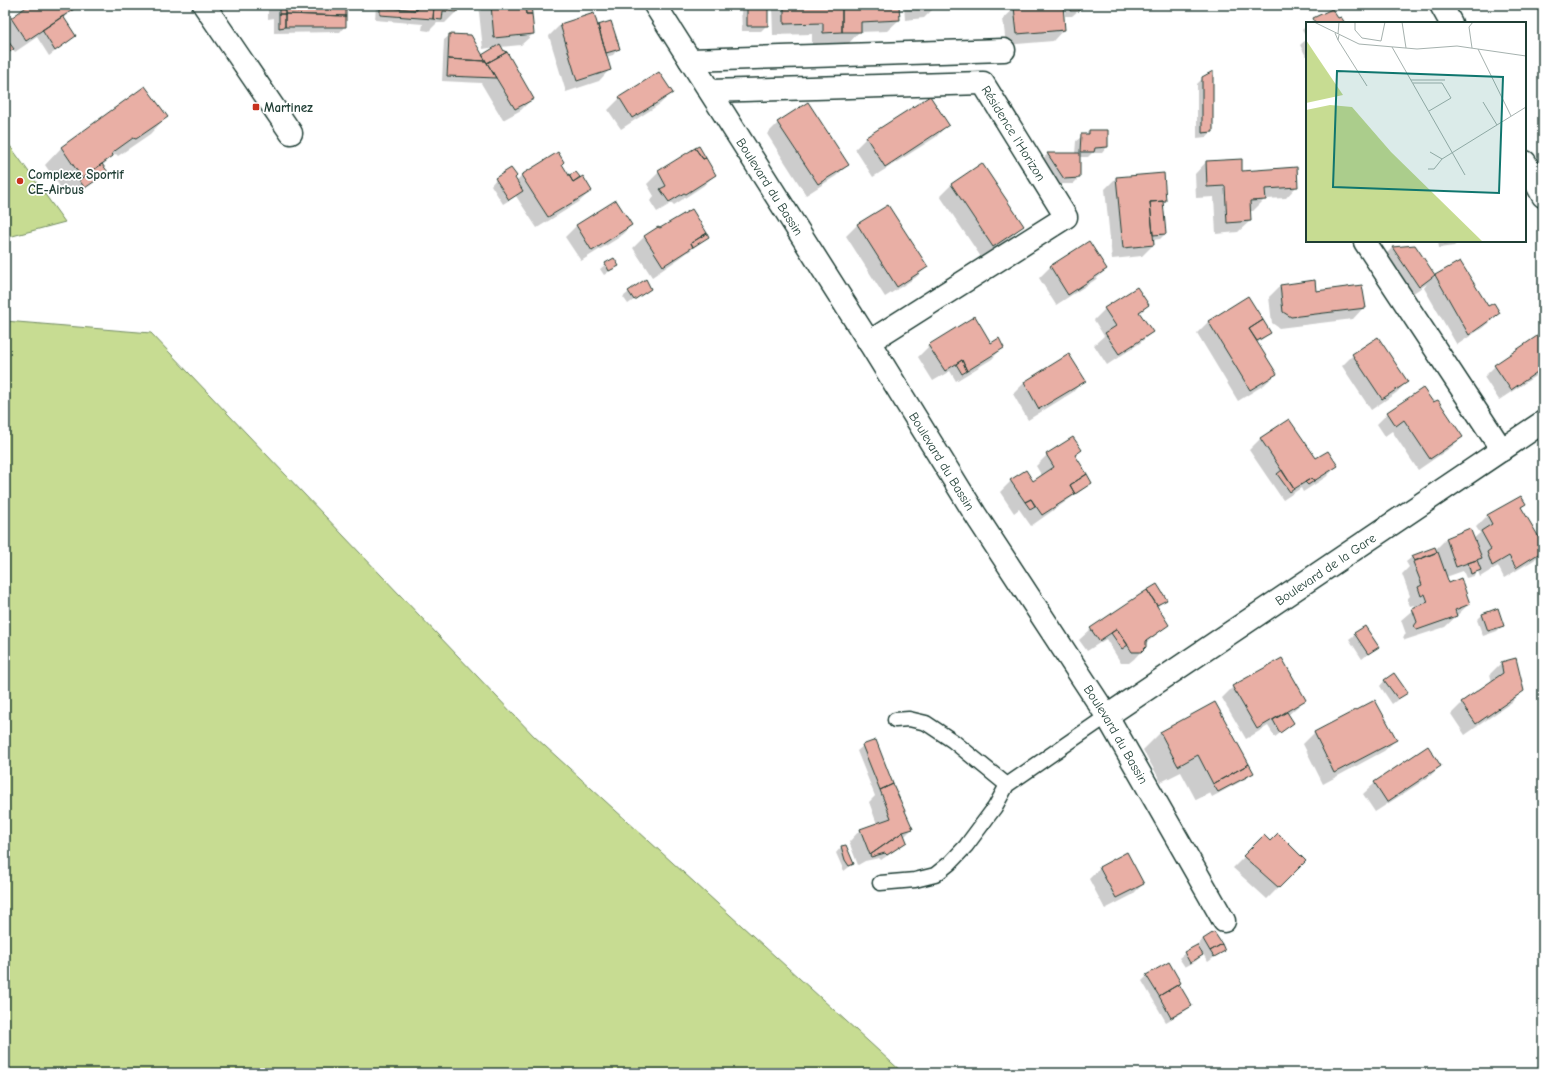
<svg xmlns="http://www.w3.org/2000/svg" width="1548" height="1078" viewBox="0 0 1548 1078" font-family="'Comic Neue',sans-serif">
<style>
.green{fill:#c7dc92;stroke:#738c63}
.shadow{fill:#0003}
.building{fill:#e9afa5;stroke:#1f3d34}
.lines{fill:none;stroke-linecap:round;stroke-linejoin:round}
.service-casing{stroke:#1f3d34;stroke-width:17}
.minor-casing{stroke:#1f3d34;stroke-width:25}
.service{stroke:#fff;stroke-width:14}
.minor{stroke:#fff;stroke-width:22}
.poi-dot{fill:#c8321e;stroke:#fff;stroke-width:1.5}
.labels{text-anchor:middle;stroke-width:3.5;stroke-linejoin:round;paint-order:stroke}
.poi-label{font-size:13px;font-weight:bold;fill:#1f3d34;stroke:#fff;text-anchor:start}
.street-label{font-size:13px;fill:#1f3d34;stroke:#fff}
.inset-road{fill:none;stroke:#a5b1ae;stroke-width:1}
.view{fill:#0f766e;fill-opacity:0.15;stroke:#0f766e;stroke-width:2}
.inset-edge{fill:none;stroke:#1f3d34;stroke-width:2}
</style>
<rect width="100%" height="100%" fill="#fff"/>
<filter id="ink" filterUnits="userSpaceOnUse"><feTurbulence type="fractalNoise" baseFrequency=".025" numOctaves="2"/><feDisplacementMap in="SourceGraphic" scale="8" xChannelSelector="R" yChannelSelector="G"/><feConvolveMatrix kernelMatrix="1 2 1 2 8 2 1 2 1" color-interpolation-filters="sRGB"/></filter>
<g filter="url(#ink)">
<path class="green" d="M5,139L65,222L5,238Z
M5,321L151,333L534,736L903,1073H5Z"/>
<path class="shadow" d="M31,5H70L73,9L63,19L75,36L49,56L37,37L15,52L13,49L5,56V25Z
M268,5H345V26L340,32L274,33V18L268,19Z
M376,5H457L456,12L445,23H437L429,31L422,30L423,24L375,20Z
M486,5H530L533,34L521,45L501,47L533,98L521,110L503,120L481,83L442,81L444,40L450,35L482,56L496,47L483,49L479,12Z
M744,5H767V25L761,31H742L741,8Z
M772,5H898L899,20L887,31L859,32L849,43L812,44V34L773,35Z
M904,5H935V7L924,18L905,20Z
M1047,5H1062L1064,29L1053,41L1006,45L1003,19L1015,8Z
M1065,5H1078V11L1072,16H1065Z
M1331,10L1337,20L1344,23H1309Z
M560,25L597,27L599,26L618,49L613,55L606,57L610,69L599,81L566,92L549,36Z
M1307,25V58L1300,45L1307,39L1302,30Z
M659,73L671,93L660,104L621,129L608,110L620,98Z
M1203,78L1212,132L1206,137L1197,138V84Z
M145,88L166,117L150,134L118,156L116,154L109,159L102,166L107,172L101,177L79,192L75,187L65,194L45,165L61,148Z
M930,97L947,125L936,137L873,177L855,149L866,138Z
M778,123L848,165L836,176L806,195L767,134Z
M1089,131H1107V147L1102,153H1092L1088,157H1079V178L1073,184H1058L1042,159L1048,154H1075L1076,141Z
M696,149L715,175L703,186L674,205L672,203L657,212L650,201L654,196L647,184L659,172Z
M1206,162L1241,172L1297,186L1286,198L1265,199L1253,211H1249L1250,221L1238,232L1216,234L1214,197L1196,198L1195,174Z
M561,164L569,177H579L575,181L591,191L579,202L537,228L516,196L503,204L491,185L496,179L514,178L516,182L522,176Z
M981,165L1022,226L1011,237L981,257L940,196L951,185Z
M1116,178L1165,200L1162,204L1165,234L1160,239L1153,240V245L1142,256L1112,259L1105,189Z
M887,206L927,267L915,278L885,297L846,236L857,225Z
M577,225H631L620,237L581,261L565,237Z
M658,228L708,237L680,258L652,277L633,248L644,237Z
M1438,241H1459L1454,246L1439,248Z
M1089,242L1106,269L1095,280L1056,305L1039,278L1050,267Z
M1414,246L1434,277L1460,262L1487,308L1499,313L1488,324L1457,345L1424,288L1427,284L1407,297L1381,259L1392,248Z
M606,264L617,266L604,275L600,269Z
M1280,286L1315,292L1364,307L1353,319L1279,328L1272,323L1269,297Z
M650,289L628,304L623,297L629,292Z
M1248,297L1270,333L1257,343L1276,374L1264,385L1238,401L1197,333L1208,322Z
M1148,305L1140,313L1152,332L1140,343L1107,365L1094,345L1104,336L1094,320L1105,309Z
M1543,341V371L1499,400L1484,377L1495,366Z
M991,344L1003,347L992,359L956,381L950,371L933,381L918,357L929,346Z
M1069,355L1084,380L1073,392L1028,420L1013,394L1024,383Z
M1353,355L1407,382L1396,393L1371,410L1342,366Z
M1388,413L1462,437L1450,448L1418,470L1392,431L1385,436L1377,424Z
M1261,438L1316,460L1337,466L1326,477L1303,492L1301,488L1283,500L1249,450Z
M1080,450L1074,456L1091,483L1085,488L1031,526L1019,509L1014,513L1000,492L1011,481L1032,482L1042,476L1036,466L1047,455Z
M1521,497L1525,504L1521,508L1543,546V551L1534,560L1504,578L1498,566L1480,577L1478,571L1474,576L1466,578L1463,571L1446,577L1449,584L1469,604L1445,627L1405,640L1403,637L1406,634L1401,620L1415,608L1414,605L1410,606L1407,599L1410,596L1402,574L1409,567L1406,562L1412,557L1435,550L1446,539L1470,530L1473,539L1480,533L1476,527L1487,516Z
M1156,585L1165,599L1157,607L1168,625L1145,644V647L1134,659L1129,663H1121L1106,639L1087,651L1079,640L1091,629Z
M1483,614L1502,626L1497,631L1483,636L1477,620Z
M1365,627L1378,646L1362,659L1349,639Z
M1515,659L1523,690L1512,702L1465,735L1451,714L1462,703L1492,682L1490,674L1501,663Z
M1385,680L1406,693L1392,704L1380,686Z
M1233,687L1305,700L1288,715L1293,723L1275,737L1268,726L1246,739L1222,698Z
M1375,702L1396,740L1384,751L1323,784L1303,744L1314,733Z
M1214,703L1253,772L1247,778L1212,797L1210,793L1196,800L1181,772L1161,782L1143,750L1160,733Z
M863,746L912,829L904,837L905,842L900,847L881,860L879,858L865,861L858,865L849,842L860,830L877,824L869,802L875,796L857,751Z
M1440,766L1429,777L1375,812L1363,794L1375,783Z
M1264,837L1270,842L1305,861L1267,899L1233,868Z
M841,847L853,864L844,871L836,853Z
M1100,868L1143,884L1132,895L1105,909L1089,879Z
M1203,939L1224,950L1208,962L1203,954L1196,961L1185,967L1179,958L1185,953L1202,952L1198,945Z
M1147,976L1178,984L1191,1006L1185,1011L1166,1022L1142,981Z"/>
<path class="building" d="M29,5H71L74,9L26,41L11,18Z
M279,5H346V16L285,14V7L279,8Z
M380,5H388V8L417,10L418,5L434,6L433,19L380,15Z
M388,5H458L457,12L443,11L442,20L433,19L434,6L418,5L417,10L388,8Z
M491,5H525L526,14H532L534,34L494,38Z
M525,5H531L532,14H526Z
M747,5H768V26H747Z
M784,5H842V32L823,33V23L784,24Z
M842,5H899L900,20L861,22V32H842Z
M916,5H936V7L916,9Z
M1036,5H1063L1065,30L1017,34L1014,7Z
M1070,5H1079V11H1070Z
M285,7V14H279V8Z
M1332,9L1338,18L1341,17L1345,23H1315L1313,18Z
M594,13L611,70L577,81L560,24Z
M279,14H285V27L279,28Z
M285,14L346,16V27H285Z
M63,16L76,36L55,51L42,30Z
M611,21L620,49L606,53L598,25Z
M449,34L471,35L486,61L448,59Z
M5,37L14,49L5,55Z
M500,44L504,51L507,52L487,63L482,55Z
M507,52L534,99L515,109L487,63Z
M448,59L486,61L496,78L447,76Z
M1213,71V132L1202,133V77Z
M659,72L673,93L632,118L619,97Z
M145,86L168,117L136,139L133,138L112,153L113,156L82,178L61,147Z
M930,96L949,125L885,167L866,137Z
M808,102L849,165L818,184L777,122Z
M1089,130H1108V147L1095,148L1094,152H1080L1081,134H1089Z
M699,146L706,158L703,159L695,148Z
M695,148L703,159L706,158L716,175L686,194L684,193L669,202L660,189L666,186L658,171Z
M558,152L564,162L562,164L573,182L583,176L592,191L548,217L521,175Z
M1047,153H1080V178L1064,179Z
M1242,159V171L1297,167L1298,187L1265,189L1266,200L1250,201L1251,221L1227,223L1225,186L1207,187L1206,161Z
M982,163L1024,226L993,247L951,184Z
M102,164L108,172L85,188L79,180Z
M511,168L517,176L515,178L523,191L509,200L495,178Z
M576,172L580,177L573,182L569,175Z
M1164,173L1166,201L1150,202L1154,245L1123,248L1116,177Z
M616,200L632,225L592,251L576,225Z
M1163,201L1166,234L1153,235L1150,202Z
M888,205L928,267L897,287L857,224Z
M692,209L707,233L691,243L693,247L663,266L644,236L658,227L660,228Z
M707,233L709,237L693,247L691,243Z
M1089,241L1107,269L1068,295L1050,266Z
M1444,241H1460L1444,243Z
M1415,245L1435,275L1419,287L1392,247Z
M614,258L619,266L609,271L605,263Z
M1460,261L1488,306L1494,303L1500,313L1469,335L1435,275Z
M646,279L651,289L634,300L628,291Z
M1315,280L1316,291L1362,285L1366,308L1291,317L1283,312L1280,285Z
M1137,287L1149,305L1139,312L1153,332L1119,354L1105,333L1116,326L1104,308Z
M1248,296L1263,320L1249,329L1277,374L1250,390L1208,321Z
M975,316L991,343L999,338L1004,348L967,371L962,360L945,371L928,345Z
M1263,320L1271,333L1257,341L1249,329Z
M1540,334L1543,339V368L1511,390L1494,365Z
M1378,337L1408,382L1382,399L1352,354Z
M1069,354L1086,381L1039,409L1024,382Z
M962,360L967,371L962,374L956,364Z
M1423,388L1433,402L1438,400L1463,437L1430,459L1404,420L1396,426L1387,412Z
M1289,419L1316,458L1328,451L1338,466L1314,481L1312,478L1294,489L1260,438Z
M1073,437L1082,450L1075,455L1087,474L1070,485L1075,494L1042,515L1031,499L1025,502L1010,480L1026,470L1033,481L1054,467L1046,454Z
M1282,470L1294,489L1290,492L1277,474Z
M1087,474L1092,483L1075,494L1070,485Z
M1312,478L1314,481L1308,485L1305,482Z
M1521,496L1526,504L1521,507L1543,544V551L1516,568L1509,556L1492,566L1487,552L1491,549L1481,531L1492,524L1487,515Z
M1031,499L1035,506L1030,509L1025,502Z
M1470,528L1482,558L1456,567L1446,538Z
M1435,547L1437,552L1414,561L1411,556Z
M1438,552L1449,583L1461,578L1470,604L1455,610L1457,616L1417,630L1414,626L1417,622L1412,608L1428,602L1425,594L1421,596L1418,587L1422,585L1413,562Z
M1477,560L1481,570L1471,574L1468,563Z
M1157,584L1167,600L1157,605L1147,590Z
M1147,590L1169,625L1146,641V647L1141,652H1132L1117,629L1099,641L1090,628Z
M1498,608L1504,626L1488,631L1482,614Z
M1365,626L1379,647L1368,654L1354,633Z
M1117,629L1128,645L1122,649L1111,633Z
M1282,658L1306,700L1257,729L1232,686Z
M1516,658L1524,691L1476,724L1461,702L1503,673L1501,662Z
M1394,673L1408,693L1398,699L1384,680Z
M1375,700L1397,740L1334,773L1314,732Z
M1215,702L1249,764L1213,784L1198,755L1178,766L1160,732Z
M1287,712L1294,723L1280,733L1273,720Z
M876,740L893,784L880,790L862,745Z
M1428,746L1441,766L1387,802L1374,782Z
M1249,764L1254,773L1218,792L1213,784Z
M893,784L913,829L903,832L870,855L860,829L891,818L880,790Z
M903,832L907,842L887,855L885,853L871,857L870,855Z
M1278,833L1306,861L1279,888L1243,856L1264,835L1270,841Z
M846,845L854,864L849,866L845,860L841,846Z
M1127,852L1144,884L1116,898L1099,867Z
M1214,932L1222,944L1210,951L1203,939Z
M1222,944L1225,951L1214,957L1210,951Z
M1197,945L1203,955L1190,963L1184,952Z
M1169,962L1181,983L1159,996L1146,975Z
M1179,984L1192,1006L1171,1018L1159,996Z"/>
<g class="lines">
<g class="service-casing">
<path id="service" d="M895,720L909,719L926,723L953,741L1007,785
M880,883L915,880L935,875L950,863L966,846L995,807L1007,785L1107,716"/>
</g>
<g class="minor-casing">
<g id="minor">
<path d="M204,5L291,133"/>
<path id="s1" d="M655,5L869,342L975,514L1107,716L1224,921"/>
<path d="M1441,5L1451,23"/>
<path d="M690,60L1004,50"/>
<path id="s2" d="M710,91L983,83L1066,217L869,342"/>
<path d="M1525,162L1543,196"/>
<path d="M1365,242L1502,450"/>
<path id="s3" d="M1107,716L1543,422"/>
</g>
</g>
<use href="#service" class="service"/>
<use href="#minor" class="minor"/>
</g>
</g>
<g class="poi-dot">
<rect x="252" y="103" width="8" height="8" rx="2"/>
<circle cx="20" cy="181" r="4"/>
</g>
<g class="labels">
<g class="poi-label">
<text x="264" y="112">Martinez</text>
<text x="28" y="179">Complexe Sportif<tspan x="28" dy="15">CE-Airbus</tspan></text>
</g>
<g class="street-label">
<text dy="5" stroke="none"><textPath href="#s2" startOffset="332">Résidence l'Horizon</textPath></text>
<text dy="5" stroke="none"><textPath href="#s1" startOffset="215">Boulevard du Bassin</textPath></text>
<text dy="5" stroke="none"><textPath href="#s1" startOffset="539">Boulevard du Bassin</textPath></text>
<text dy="5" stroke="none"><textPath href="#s3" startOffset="263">Boulevard de la Gare</textPath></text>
<text dy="5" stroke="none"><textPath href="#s1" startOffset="863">Boulevard du Bassin</textPath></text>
</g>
</g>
<g transform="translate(1306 22)">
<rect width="220" height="220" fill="#fff"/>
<path d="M0,18L12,36L37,73L0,81ZM24,83L46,85L85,130L177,220H0V88Z" fill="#c7dc92"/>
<path class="inset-road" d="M8,0L53,22L111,27L151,24L220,34M49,0V8L56,16L75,19L79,0M96,0L100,26M29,11L32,18L33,13M32,12L33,0M32,18L61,64M86,25L159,153M166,26L163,5L167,0M172,27L205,94M105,58H139M107,61H136L145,76L123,89M177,80L191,103M124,130L136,137M122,147H128L136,137L220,85"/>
<path class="view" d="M31,49L197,55L193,171L27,165Z"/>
<rect width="220" height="220" class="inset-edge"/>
</g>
<rect width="1548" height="1078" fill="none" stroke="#fff" stroke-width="20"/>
<rect x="10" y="10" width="1528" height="1058" fill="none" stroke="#1f3d34" stroke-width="1.5" filter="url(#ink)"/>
</svg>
